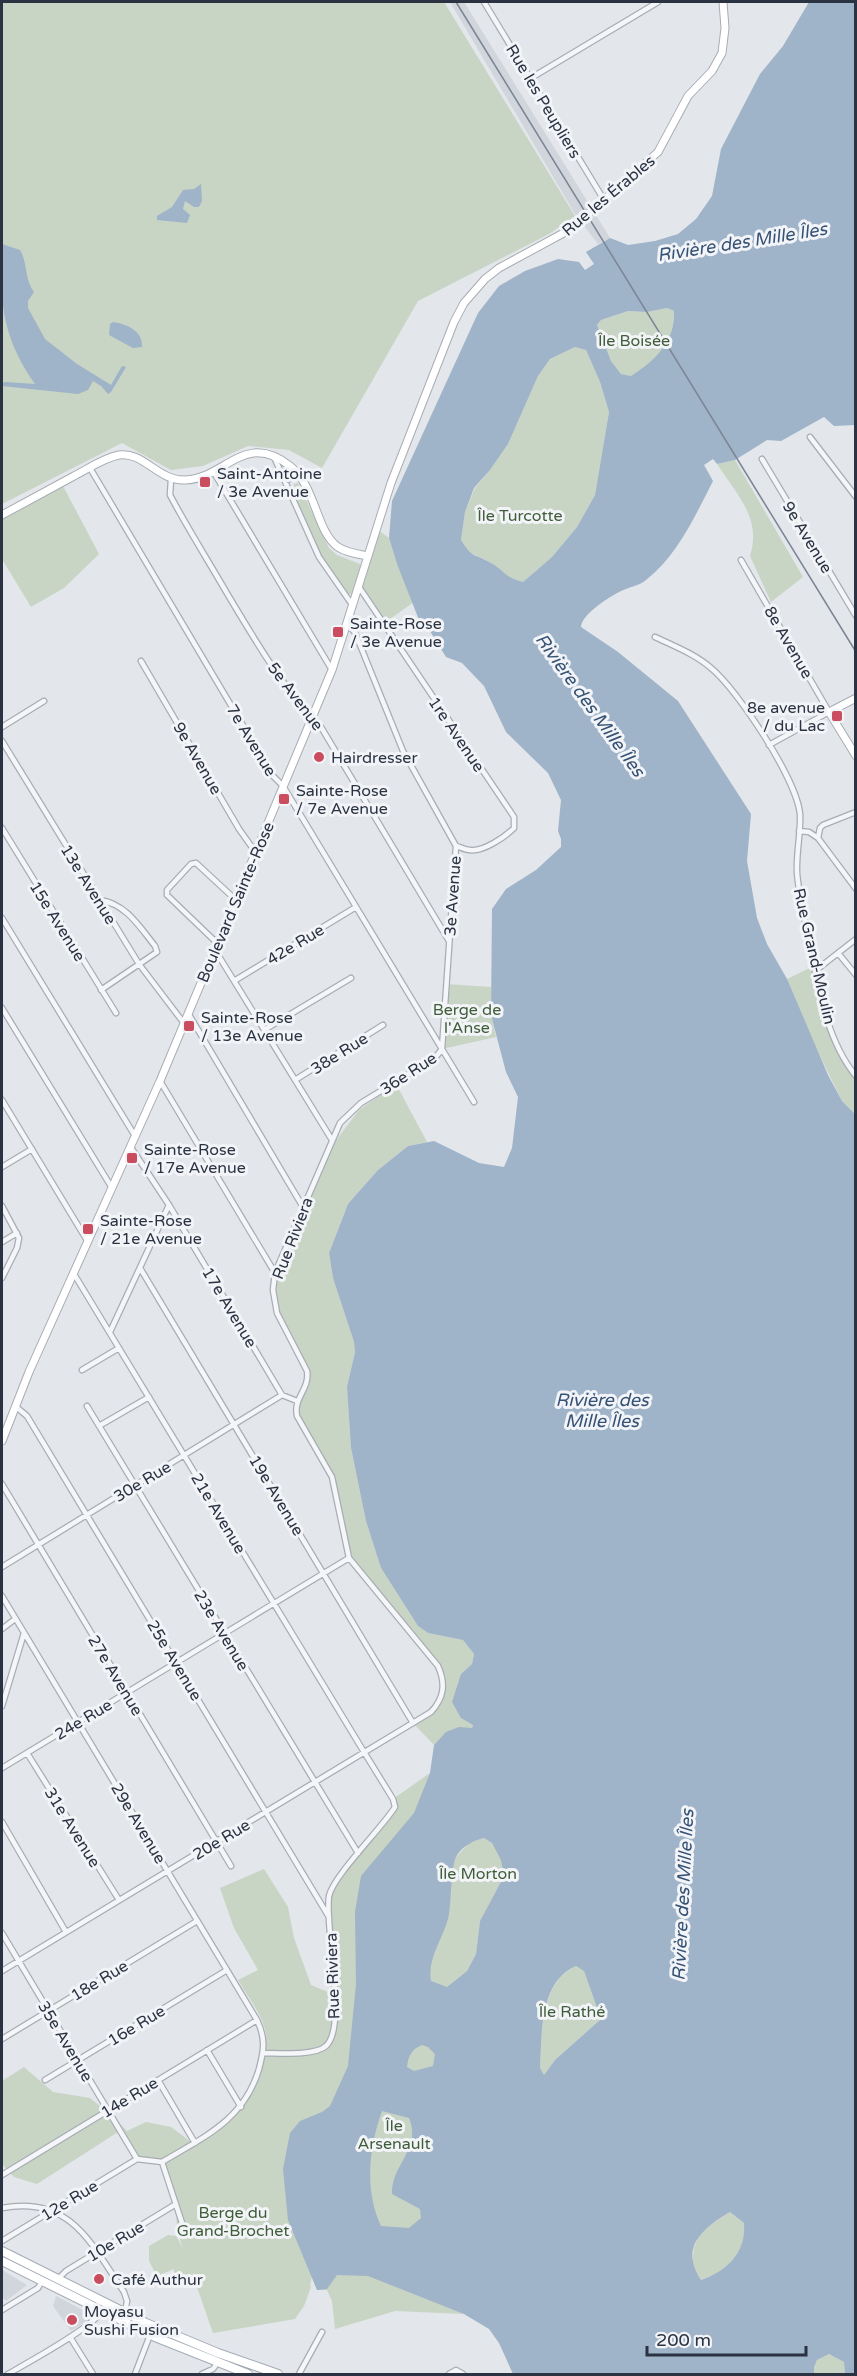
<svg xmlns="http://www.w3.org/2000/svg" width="857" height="2376" viewBox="0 0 857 2376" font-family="'Varela Round',sans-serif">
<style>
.built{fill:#d1d5dc}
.green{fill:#c8d4c4}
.water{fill:#9fb3c9;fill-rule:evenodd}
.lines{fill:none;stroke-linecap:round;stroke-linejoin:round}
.street-casing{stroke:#a8adb4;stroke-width:7}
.secondary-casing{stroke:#a8adb4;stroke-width:9}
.primary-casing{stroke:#a2aab6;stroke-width:10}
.street{stroke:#f5f6f9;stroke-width:4.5}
.secondary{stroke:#fff;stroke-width:7}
.primary{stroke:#fff;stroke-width:8}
.tram{stroke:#7c8594;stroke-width:1.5}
.poi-dot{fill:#ca4c5f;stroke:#f2f4f8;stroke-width:2}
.labels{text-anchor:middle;stroke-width:6;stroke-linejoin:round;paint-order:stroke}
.street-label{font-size:16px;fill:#2b3342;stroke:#f2f4f8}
.park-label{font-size:16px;fill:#3f5d39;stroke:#f2f4f8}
.poi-label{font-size:16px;fill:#2b3342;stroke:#f2f4f8;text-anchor:start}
.water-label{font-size:18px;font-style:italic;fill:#365275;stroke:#f2f4f8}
</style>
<rect width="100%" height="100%" fill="#e3e6ea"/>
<path class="built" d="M450,2H464L610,238L598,244L575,214Z
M2,2270L27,2285L6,2301L2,2297Z
M56,2296L94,2316L71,2331L53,2306Z"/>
<path class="green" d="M2,2H444L575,216L549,234L418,301L322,468L289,450L248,446L203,466L171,470L122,443L2,504Z
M667,308L674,311C674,344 657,360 631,376L621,374L611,361L597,325L601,320L628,311L647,312Z
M575,347L586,350L600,382L609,412L595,495L577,527L552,557L523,582C504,577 505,572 491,563C474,552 473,559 461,540L465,512L475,488L490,470L508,444L538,376L550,359Z
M735,460L803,577L771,602L750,556C762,518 737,495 717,464Z
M298,483L329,548L337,555L360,564L361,567L353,594H348L320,554L293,495L294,484Z
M63,486L99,554L64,588L31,607L2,559V518Z
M378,530L389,538L397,564L414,602L383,624L359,587Z
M814,966L830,1025L838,1048L855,1076V1114L842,1101L800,1015L787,979Z
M446,984L491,987V1015L496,1037L442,1049Z
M396,1084L427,1142L408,1146L378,1170L354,1197L348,1204L329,1253L333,1278L354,1342L355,1352L347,1387L351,1448L366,1521L381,1568L418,1626L428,1633L463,1640L474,1654L472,1664L461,1674L473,1725L472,1728C454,1727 446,1732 434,1745L413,1723L431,1712L442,1693L438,1666L349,1557L333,1482L295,1416L308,1379L281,1318L275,1290L279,1273L303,1207L334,1143L359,1110Z
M430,1773L457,1856L469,1843L484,1838L492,1843L502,1860L504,1876L480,1921L476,1954L467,1971L447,1987L441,2040L413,2141L464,2314L395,2311L335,2329L332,2301L327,2290H317L312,2276L310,2286L311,2287L304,2306L295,2319L213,2333L197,2287H181L174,2280V2269L157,2276L149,2261V2246L168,2235L176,2236L183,2248L177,2231L176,2204L162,2162L138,2158L108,2112L127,2131L146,2122L171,2127L191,2142C206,2134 230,2121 241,2108C249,2097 269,2046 266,2034C263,2015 247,1996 238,1980L258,1970L234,1928L220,1888L264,1869L288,1907L294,1938L311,1985L335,1995L329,1904L333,1886L395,1807L393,1799Z
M576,1966L584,1971L601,2019L555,2060L544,2075L540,2068C542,2033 539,1984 576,1966Z
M24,2067L53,2092L90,2098L101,2107L118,2132L37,2184L14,2177L2,2164V2081Z
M730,2212L744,2223C746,2254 728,2270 701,2280L692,2267L694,2248L700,2232Z
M829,2354L844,2362L845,2374H814L813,2367L817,2360Z"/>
<path class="water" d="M809,2H855V425L834,426L824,417L781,441L767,440L735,460L717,464L713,459L704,465L713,481C695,516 677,556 646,580C639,586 629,587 621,591C609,597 582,614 581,627L618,652L678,701L751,814L747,861L757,918L767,944L787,979L828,1075L842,1101L855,1114V2374H845L844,2362L829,2354L817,2360L814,2367V2374H513L499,2343L489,2329L464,2314L368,2276L337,2275L327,2289L317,2290L288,2220L283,2169L290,2133L300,2121L322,2112L330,2106L348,2066L356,1984L355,1912L361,1876L414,1813L430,1773L434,1745L446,1732L459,1727L472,1728L473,1725L461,1718L452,1702L461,1674L472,1664L474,1654L463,1640L428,1633L418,1626L381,1568L366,1521L351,1448L347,1387L355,1352L354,1342L333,1278L329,1253L348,1204L354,1197L378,1170L408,1146L434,1141L479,1163L504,1167L512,1148L518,1097L506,1072L491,1015L492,909L506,889L536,870L561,847V839L558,831L561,800L548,773L506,732L484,686L462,663L446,657L430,631L423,630L397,564L389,538L392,501L478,313L499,286L525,271L558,259L579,262L585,270L594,264L586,252L610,238L628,245L655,241L678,234L696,219L712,196L721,149L760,74L783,46ZM667,308L674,311C675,342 656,360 631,376L621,374L611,361L597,325L601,320L628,311L647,312ZM575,347L586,350L600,382L609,412L595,495L577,527L552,557L523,582C504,577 505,571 491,563C474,553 473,559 461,540L465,512L474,488L490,470L508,444L538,376L550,359ZM484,1838L492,1843L501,1860L504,1876L480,1921L476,1954L467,1971L447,1987L431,1981C427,1959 442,1940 448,1919C452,1904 450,1866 457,1855C464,1845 473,1841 484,1838ZM576,1966L584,1971L601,2019L555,2060L544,2075L540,2068C542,2034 539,1982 576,1966ZM422,2045L428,2047L435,2054L433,2066L414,2071L407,2067C408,2056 412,2049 422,2045ZM382,2111L409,2118C422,2149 391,2164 392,2194L420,2209L421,2218L409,2228L381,2226C364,2190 369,2147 382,2111ZM730,2212L744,2223C746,2253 728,2270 701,2280C679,2247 703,2228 730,2212Z
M201,184L202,201L199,207H194L185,201L183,209L190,215L187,223L157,220V216L172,207L183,190L194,189Z
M2,244L20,250C28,263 24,279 34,292L28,301V308L45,339L77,364L111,385L122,366L126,367L111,392L108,394L101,386L93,381L88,390L78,394L2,386V383L6,382L35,384C1,335 0,302 2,244Z
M113,322C127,324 143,331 142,347L133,348L109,335L110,324Z"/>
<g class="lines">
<g class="street-casing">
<path id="street" d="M484,2L604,200
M531,78L658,2
M810,437L856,497
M274,457L319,557L353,606
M762,459L856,616
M90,468L273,776L283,786L474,1102
M213,471L332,670
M171,479L170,495C188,529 209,562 228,595C256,642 283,688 321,727L449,941
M285,481L299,474
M741,560L829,712L769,745
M359,587L514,817V828C505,837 483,852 470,850C466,850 460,847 456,846
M655,637C674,646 695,654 711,668C738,690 797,780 800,814C801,833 796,853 797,873C799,895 804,918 809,940C818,985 826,1040 856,1076
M141,661L239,829L256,853
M2,727L44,701
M2,741L139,964L183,1022
M2,828L116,1013
M799,831L809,832L818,838L856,889
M818,838L820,828L823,825L856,812
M100,900C126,904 139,926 155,946L157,952L101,990
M2,918L135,1136
M218,944L167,895V890L191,864L196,863L236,900
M215,950L332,1140
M838,953L856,975
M815,971L856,939
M234,981L356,907
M2,1008L112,1188
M188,1013L303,1207
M264,1030L351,978
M295,1080L383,1025
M160,1081L275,1273
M2,1100L88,1242
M130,1146L169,1205L282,1395L297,1401
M2,1167L32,1149
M2,1206L19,1238L17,1248L2,1278
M2,1242L17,1233
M140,1268L413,1723
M74,1274L364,1752L393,1799L395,1807C382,1828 333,1876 329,1896C324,1926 348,2026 326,2046C315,2056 278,2053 263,2053
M110,1332L169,1205
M82,1370L119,1348
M15,1406L27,1416L329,1917
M87,1406L358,1853
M99,1426L149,1397
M2,1484L231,1866
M2,1567L282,1395
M2,1596L257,2020C266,2039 264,2050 259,2069C244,2120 204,2137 162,2162
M2,1629L15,1619
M2,1706L24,1633
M27,1753L119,1900
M2,1768L349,1558
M2,1822L66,1932
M2,1933L137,2159
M2,1971L431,1712C444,1698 446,1684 438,1666L349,1558L332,1477L297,1416C293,1398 310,1389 307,1371L277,1313L273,1290L275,1273L340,1123L361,1103L435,1058L442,1049L456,846L403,751L358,640L354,631L347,625
M2,2039L197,1921
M207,2050L241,2107
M45,2080L227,1970
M158,2080L195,2143
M137,2159L162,2162
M162,2162L184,2229
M2,2175L257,2020
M2,2208C70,2195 91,2243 124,2292L127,2301L125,2313
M2,2241L137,2159
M57,2280L66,2271L176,2204
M2,2310L38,2288L42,2281
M70,2337L93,2374
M8,2374C27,2363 92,2328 102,2311
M135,2374L150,2335
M202,2374L213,2369L218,2362
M299,2374L322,2332
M449,2374L456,2370L463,2374"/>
</g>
<g class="secondary-casing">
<path id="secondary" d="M2,515C26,502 50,489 74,476C88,469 103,458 119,455C143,451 158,481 185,480C225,479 244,430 290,466C316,486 316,532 338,547C347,553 358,554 368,556
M856,698L829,712L856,756
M2,1441L29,1372L160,1081L332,670L391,483L454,322L464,303L485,279L499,268L571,229L658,152L688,96L712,71L722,53L725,28L723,2"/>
</g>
<g class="primary-casing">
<path id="primary" d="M2,2251L146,2323L218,2353L278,2374
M2,2261L155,2337L248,2374"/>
</g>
<use href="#street" class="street"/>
<use href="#secondary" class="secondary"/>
<use href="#primary" class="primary"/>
<path class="tram" d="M456,2L856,652"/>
</g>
<g class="poi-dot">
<rect x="199" y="476" width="12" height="12" rx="3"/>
<rect x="332" y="626" width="12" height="12" rx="3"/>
<rect x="831" y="710" width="12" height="12" rx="3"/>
<circle cx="319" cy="757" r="6"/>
<rect x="278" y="793" width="12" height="12" rx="3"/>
<rect x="183" y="1020" width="12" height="12" rx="3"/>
<rect x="126" y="1152" width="12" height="12" rx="3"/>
<rect x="82" y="1223" width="12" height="12" rx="3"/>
<circle cx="99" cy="2279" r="6"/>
<circle cx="72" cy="2320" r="6"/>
</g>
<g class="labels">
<g class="street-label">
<text transform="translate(544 101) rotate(59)" y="6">Rue les Peupliers</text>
<text transform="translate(608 195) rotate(-40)" y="6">Rue les Érables</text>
<text transform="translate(808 537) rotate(59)" y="6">9e Avenue</text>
<text transform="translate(789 642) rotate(60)" y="6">8e Avenue</text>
<text transform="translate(296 696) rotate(53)" y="6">5e Avenue</text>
<text transform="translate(457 734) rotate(56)" y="6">1re Avenue</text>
<text transform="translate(252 740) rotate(59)" y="6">7e Avenue</text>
<text transform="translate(198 758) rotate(60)" y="6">9e Avenue</text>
<text transform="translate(89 884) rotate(58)" y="6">13e Avenue</text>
<text transform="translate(452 896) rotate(-86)" y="6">3e Avenue</text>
<text transform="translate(235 902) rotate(-67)" y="6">Boulevard Sainte-Rose</text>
<text transform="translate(58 921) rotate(58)" y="6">15e Avenue</text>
<text transform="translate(295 944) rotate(-31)" y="6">42e Rue</text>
<text transform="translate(815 956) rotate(77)" y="6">Rue Grand-Moulin</text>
<text transform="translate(339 1053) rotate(-32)" y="6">38e Rue</text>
<text transform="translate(408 1073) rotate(-33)" y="6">36e Rue</text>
<text transform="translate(292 1238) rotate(-69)" y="6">Rue Riviera</text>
<text transform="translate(230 1307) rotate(59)" y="6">17e Avenue</text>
<text transform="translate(142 1481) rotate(-31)" y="6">30e Rue</text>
<text transform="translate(277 1495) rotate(59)" y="6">19e Avenue</text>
<text transform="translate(219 1513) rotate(59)" y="6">21e Avenue</text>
<text transform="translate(222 1630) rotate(59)" y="6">23e Avenue</text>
<text transform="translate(175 1660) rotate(59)" y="6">25e Avenue</text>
<text transform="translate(116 1675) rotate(59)" y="6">27e Avenue</text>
<text transform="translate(83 1719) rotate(-31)" y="6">24e Rue</text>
<text transform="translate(139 1823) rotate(59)" y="6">29e Avenue</text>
<text transform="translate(73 1827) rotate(58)" y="6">31e Avenue</text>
<text transform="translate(221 1839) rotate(-31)" y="6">20e Rue</text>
<text transform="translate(332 1976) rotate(-92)" y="6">Rue Riviera</text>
<text transform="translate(99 1980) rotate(-31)" y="6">18e Rue</text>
<text transform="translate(136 2025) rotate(-31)" y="6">16e Rue</text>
<text transform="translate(66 2041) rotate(59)" y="6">35e Avenue</text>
<text transform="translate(129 2097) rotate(-31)" y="6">14e Rue</text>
<text transform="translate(69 2200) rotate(-31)" y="6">12e Rue</text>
<text transform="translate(115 2241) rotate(-31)" y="6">10e Rue</text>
</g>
<g class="park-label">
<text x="634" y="346">Île Boisée</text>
<text x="520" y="521">Île Turcotte</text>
<text x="467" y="1015">Berge de<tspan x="467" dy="18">l'Anse</tspan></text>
<text x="478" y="1879">Île Morton</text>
<text x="572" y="2017">Île Rathé</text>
<text x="394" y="2131">Île<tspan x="394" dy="18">Arsenault</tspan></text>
<text x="233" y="2218">Berge du<tspan x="233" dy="18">Grand-Brochet</tspan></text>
</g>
<g class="poi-label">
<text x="217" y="479">Saint-Antoine<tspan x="217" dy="18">/ 3e Avenue</tspan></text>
<text x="350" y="629">Sainte-Rose<tspan x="350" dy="18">/ 3e Avenue</tspan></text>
<text x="825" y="713" text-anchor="end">8e avenue<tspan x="825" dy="18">/ du Lac</tspan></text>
<text x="331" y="763">Hairdresser</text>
<text x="296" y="796">Sainte-Rose<tspan x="296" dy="18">/ 7e Avenue</tspan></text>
<text x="201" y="1023">Sainte-Rose<tspan x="201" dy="18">/ 13e Avenue</tspan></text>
<text x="144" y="1155">Sainte-Rose<tspan x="144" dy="18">/ 17e Avenue</tspan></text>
<text x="100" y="1226">Sainte-Rose<tspan x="100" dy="18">/ 21e Avenue</tspan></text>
<text x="111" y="2285">Café Authur</text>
<text x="84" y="2317">Moyasu<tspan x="84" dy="18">Sushi Fusion</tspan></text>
</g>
<g class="water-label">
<text transform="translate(742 242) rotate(-9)" y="6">Rivière des Mille Îles</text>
<text transform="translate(590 705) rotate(54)" y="6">Rivière des Mille Îles</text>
<text x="602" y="1406">Rivière des<tspan x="602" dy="21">Mille Îles</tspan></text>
<text transform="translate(683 1895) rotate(-87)" y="6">Rivière des Mille Îles</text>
</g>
</g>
<rect width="857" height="2376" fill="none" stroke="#2b3342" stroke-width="6"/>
<path d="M647 2346v9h159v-9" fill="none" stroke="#2b3342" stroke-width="3"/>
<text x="656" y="2346" font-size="18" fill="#2b3342" stroke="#f2f4f8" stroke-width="4.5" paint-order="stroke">200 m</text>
</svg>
